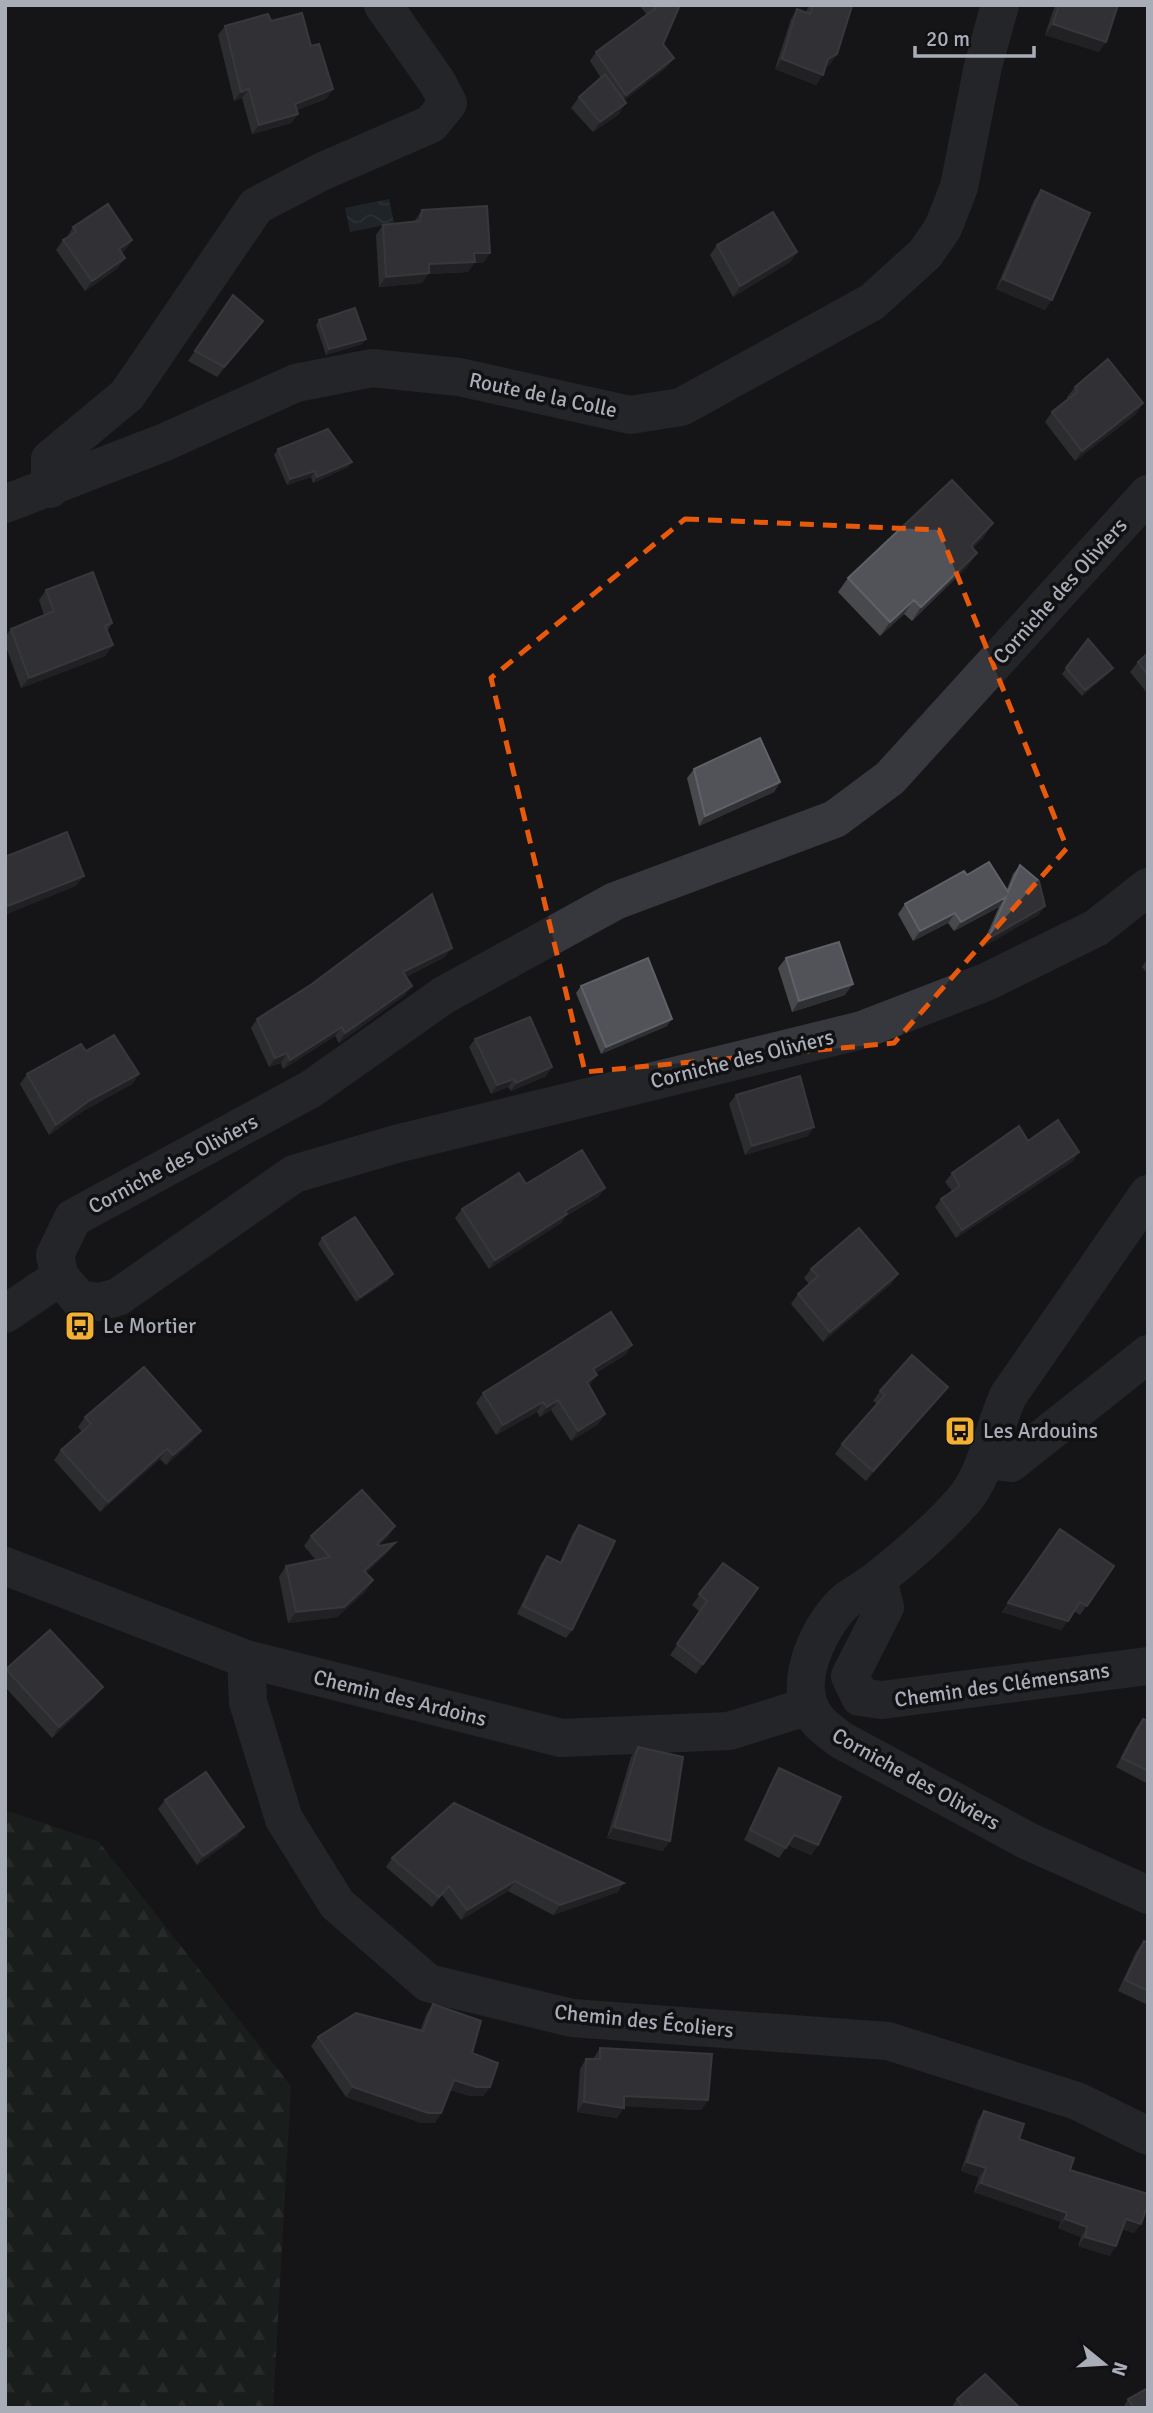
<svg xmlns="http://www.w3.org/2000/svg" width="1153" height="2413" viewBox="0 0 1153 2413" font-family="Signika,sans-serif">
<style>
.forest{fill:url(#forest-firs)}
.water{fill:url(#water-waves)}
.lines{fill:none;stroke-linecap:round;stroke-linejoin:round}
.minor{stroke:#37383d;stroke-width:38}
.wall{fill:#47494d}
.shaded-wall{fill:#2f3033}
.building{fill:#525359;stroke:#5f6168;stroke-width:2}
.marked{fill:none;stroke:#e8590c;stroke-width:5;stroke-dasharray:14 9;stroke-linejoin:round}
.labels{text-anchor:middle;stroke-width:7;stroke-linejoin:round;paint-order:stroke}
.street-label{font-size:21px;fill:#a8adb8;stroke:#111113}
.poi-label{font-size:21px;fill:#a8adb8;stroke:#111113;text-anchor:start}
</style>
<defs>
<pattern id="forest-firs" width="22" height="20" patternUnits="userSpaceOnUse" patternTransform="scale(1.75)"><rect width="22" height="20" fill="#1e261f"/><path d="M5 1l3.5 6h-7zM16 11l3.5 6h-7z" fill="#3c433d"/></pattern>
<pattern id="water-waves" width="16" height="10" patternUnits="userSpaceOnUse" patternTransform="scale(1.75)"><rect width="16" height="10" fill="#2c353c"/><path d="M0 5q4-4 8 0t8 0" fill="none" stroke="#485056"/></pattern>
</defs>
<rect width="100%" height="100%" fill="#161618"/>
<path class="forest" d="M5,1810L99,1842L291,2086L273,2408H5Z"/>
<path class="water" d="M389,199L394,223L350,232L345,208Z"/>
<g class="lines">
<path class="minor" d="M50,489V459L127,395L256,206L321,172L431,124L448,103L437,82L383,5
M1148,494L890,778L835,819L615,901L444,995L311,1089L73,1218L55,1255L60,1277L79,1299L99,1302L118,1297L294,1174L396,1144L862,1030L986,982L1096,928L1148,887
M5,504L165,442L296,383L372,368L459,377L630,415L681,407L872,302L925,254L943,228L959,187L983,66L1000,5
M1148,1194L1008,1396C993,1429 986,1477 961,1503C937,1530 907,1556 878,1579C869,1587 857,1592 847,1600C822,1621 797,1673 809,1705C814,1721 829,1731 841,1740L1028,1841L1148,1895
M5,1314L60,1277
M986,1460L1011,1463L1148,1354
M5,1566L246,1659L561,1738L729,1731L809,1706
M878,1580L885,1607L850,1676L860,1697L882,1700L1148,1666
M246,1659L248,1702L284,1819L337,1904L428,1983L572,2018L888,2041L1077,2101L1148,2136"/>
</g>
<path class="wall" d="M639,5H680L663,44L667,67L624,100L619,114L593,132L571,108L579,97L601,78L590,61L596,52L647,15Z
M809,5H850L837,54L830,64L825,67L816,85L775,69L791,19L797,9L806,12Z
M1055,5H1118L1099,52L1045,35Z
M225,26L311,46L333,89L326,99L297,110L298,114L291,123L252,134L242,98L234,101L218,35Z
M1041,190L1045,310L996,289L1034,200Z
M422,210L483,263H474L468,272L428,274L422,283L379,287L376,235L383,225L414,222Z
M73,227L132,240L125,250L121,253L118,268L85,291L56,250L63,240L67,237Z
M717,245L797,252L790,262L733,297L710,255Z
M233,295L256,331L217,377L188,361Z
M319,320L366,339L362,344L326,355L316,325Z
M1075,387L1136,414L1075,461L1045,422L1052,412L1068,399L1067,397Z
M278,449L352,462L348,467L313,483L311,477L287,485L274,455Z
M984,537L973,548L977,553L967,567L912,621L904,614L880,636L838,592L848,578Z
M46,590L112,623L107,631L113,645L105,656L21,688L5,644V637L11,629L44,615L39,600Z
M1088,639L1113,668L1109,673L1082,696L1062,674Z
M1148,653V694L1130,672L1138,662Z
M694,769L780,782L774,792L699,826L687,778Z
M1020,865L1045,906L1038,915L981,948L999,907L954,931L948,923L913,941L898,914L905,904L967,875L1007,889L1013,874Z
M445,957L406,977L412,986L405,995L339,1043L335,1036L283,1069L281,1063L269,1067L251,1028L257,1019Z
M786,958L845,995L792,1012L778,968Z
M1148,958V974L1142,967Z
M581,986L667,1026L601,1054L576,993Z
M475,1039L546,1076L511,1091L508,1087L491,1094L469,1047Z
M27,1074H139L132,1084L83,1111L49,1135L20,1084Z
M736,1095L808,1136L745,1155L729,1104Z
M1028,1141L1073,1161L956,1238L935,1207L941,1199L952,1191L945,1182L952,1173Z
M526,1184L605,1188L598,1197L566,1216L561,1223L489,1269L455,1218L462,1209Z
M322,1238L389,1280L356,1302L318,1244Z
M811,1269L898,1274L891,1284L823,1342L791,1304L798,1294L809,1284L804,1278Z
M632,1345L625,1355L596,1373L589,1386L605,1414L598,1424L571,1441L551,1410L540,1417L537,1412L496,1435L476,1403L483,1393Z
M880,1391L941,1396L866,1481L835,1454L842,1444L877,1404L873,1401Z
M85,1417L193,1441L166,1465L160,1459L100,1512L54,1460L61,1450L82,1432L78,1427Z
M579,1525L572,1630L566,1638L517,1614L541,1564L547,1556L560,1562L573,1533Z
M395,1526L388,1537L378,1546L395,1543L387,1553L366,1573V1591L337,1617L288,1623L279,1577L286,1566L316,1560L304,1546L311,1536Z
M1060,1529L1114,1566L1080,1615L1074,1611L1061,1630L1002,1612Z
M723,1563L758,1588L696,1674L670,1655L700,1612L692,1605Z
M6,1669L95,1697L52,1738L5,1687Z
M1143,1719L1148,1721V1784L1116,1767L1136,1728Z
M638,1747L663,1851L607,1838L631,1757Z
M779,1768L818,1845L811,1855L788,1845L779,1858L744,1840L773,1778Z
M165,1800L244,1827L237,1836L197,1865L158,1809Z
M392,1858L618,1892L553,1915L508,1891L461,1920L442,1895L432,1907L386,1867Z
M1144,1941L1148,1943V2005L1118,1991L1136,1952Z
M433,2004L472,2053L490,2087L483,2096H470L450,2090L441,2113L435,2123H422L346,2097L311,2046L318,2037L420,2031L427,2013Z
M600,2048L708,2100L701,2110L624,2106L617,2118L577,2112L580,2069L586,2059H593Z
M984,2111L1019,2139L1070,2170L1134,2233L1122,2229L1110,2256L1078,2246L1081,2237L1058,2228L1061,2222L974,2192L979,2177L961,2171L978,2120Z
M957,2399L1020,2408H951Z
M1128,2399L1148,2408H1123Z"/>
<path class="shaded-wall" d="M1053,24L1106,42L1099,52L1045,35Z
M837,54L830,64L821,69L828,59Z
M674,58L667,67L620,104L626,95Z
M782,59L823,75L816,85L775,69Z
M249,89L242,98L234,101L241,92Z
M333,89L326,99L288,113L295,104Z
M626,103L619,114L593,132L600,122Z
M298,114L291,123L252,134L259,125Z
M132,240L125,250L113,259L119,249Z
M797,252L790,262L733,297L740,286Z
M474,253H490L483,263H474L468,272L428,274L422,283L379,287L386,277L429,264Z
M125,258L118,268L85,291L92,281Z
M1003,279L1052,300L1045,310L996,289Z
M263,321L256,331L217,377L224,367Z
M366,339L362,344L326,355L329,349Z
M1143,403L1136,414L1075,461L1082,451Z
M352,462L348,467L313,483L317,477Z
M315,471L311,477L287,485L290,479Z
M993,523L984,537L961,559L971,546Z
M977,553L967,567L912,621L921,607Z
M914,600L904,614L880,636L890,622Z
M113,645L105,656L21,688L29,678Z
M1113,668L1109,673L1082,696L1085,690Z
M780,782L774,792L699,826L705,816Z
M84,876L76,886L5,915V907Z
M1006,897L999,907L954,931L961,922Z
M1045,906L1038,915L981,948L988,939Z
M955,913L948,923L913,941L920,931Z
M452,948L445,957L396,982L403,972Z
M853,984L845,995L792,1012L799,1001Z
M412,986L405,995L339,1043L345,1033Z
M672,1019L667,1026L601,1054L606,1047Z
M342,1027L335,1036L283,1069L290,1060Z
M287,1053L281,1063L269,1067L275,1058Z
M552,1067L546,1076L511,1091L516,1083Z
M139,1074L132,1084L83,1111L49,1135L56,1125L90,1100Z
M514,1079L508,1087L491,1094L497,1085Z
M814,1127L808,1136L745,1155L752,1146Z
M1079,1152L1073,1161L956,1238L962,1230Z
M605,1188L598,1197L566,1216L561,1223L489,1269L495,1260L565,1211Z
M393,1274L389,1280L356,1302L360,1297Z
M898,1274L891,1284L823,1342L830,1332Z
M632,1345L625,1355L586,1379L593,1369Z
M597,1375L590,1385L580,1392L587,1382Z
M948,1387L941,1396L866,1481L873,1471Z
M558,1400L551,1410L540,1417L547,1407Z
M543,1402L537,1412L496,1435L503,1425Z
M605,1414L598,1424L571,1441L578,1431Z
M201,1431L193,1441L166,1465L173,1455Z
M167,1449L160,1459L100,1512L108,1502Z
M395,1526L388,1537L369,1554L377,1544Z
M395,1543L387,1553L357,1581L364,1571Z
M373,1580L366,1591L337,1617L288,1623L296,1612Z
M1008,1603L1068,1621L1061,1630L1002,1612Z
M103,1687L95,1697L52,1738L59,1727Z
M244,1827L237,1836L197,1865L203,1856Z
M614,1827L670,1841L663,1851L607,1838Z
M794,1835L818,1845L811,1855L787,1844Z
M515,1881L508,1891L461,1920L467,1910Z
M624,1883L618,1892L553,1915L560,1905Z
M454,2080L490,2087L483,2096H470L447,2089Z
M353,2087L441,2113L435,2123H422L346,2097Z
M624,2096L708,2100L701,2110L617,2106Z
M584,2102L624,2108L617,2118L577,2112Z
M967,2162L986,2168L979,2177L961,2171Z
M981,2183L1067,2213L1061,2222L974,2192Z
M1065,2219L1087,2227L1081,2237L1058,2228Z
M1126,2219L1141,2224L1134,2233L1119,2228Z
M1085,2237L1116,2246L1110,2256L1078,2246Z"/>
<path class="building" d="M653,5H680L663,44L674,58L626,95L596,52L656,8Z
M813,5H850L852,6L837,54L828,59L823,75L782,59L797,9L810,14Z
M1059,5H1118L1106,42L1053,24Z
M302,13L311,46L319,44L333,89L295,104L298,114L259,125L249,89L241,92L225,26L268,14L271,21Z
M605,74L626,103L600,122L579,97Z
M1041,190L1090,213L1052,300L1003,279Z
M108,204L132,240L119,249L125,258L92,281L63,240L76,232L73,227Z
M487,206L490,253H474L475,262L429,264V273L386,277L383,225L420,221L422,210Z
M773,212L797,252L740,286L717,245Z
M233,295L263,321L224,367L195,351Z
M355,308L366,339L329,349L319,320Z
M1108,359L1143,403L1082,451L1052,412L1077,392L1075,387Z
M328,429L352,462L317,477L315,471L290,479L278,449Z
M952,480L993,523L971,546L977,553L921,607L914,600L890,622L848,578Z
M93,572L112,623L105,626L113,645L29,678L11,629L54,611L46,590Z
M1088,639L1113,668L1085,690L1066,668Z
M1148,653V675L1138,662Z
M760,738L780,782L705,816L694,769Z
M67,832L84,876L5,907V857Z
M989,862L1008,892L1020,865L1039,881L1045,906L988,939L1006,897L961,922L955,913L920,931L905,904L964,871L967,875Z
M432,894L452,948L403,972L412,986L345,1033L342,1027L290,1060L287,1053L275,1058L257,1019L312,984Z
M839,942L853,984L799,1001L786,958Z
M648,958L672,1019L606,1047L581,986Z
M530,1017L552,1067L516,1083L514,1079L497,1085L475,1039Z
M114,1035L139,1074L90,1100L56,1125L27,1074L81,1044L86,1051Z
M800,1076L814,1127L752,1146L736,1095Z
M1058,1120L1079,1152L962,1230L941,1199L960,1186L952,1173L1019,1126L1028,1141Z
M582,1150L605,1188L565,1211L567,1214L495,1260L462,1209L519,1173L526,1184Z
M355,1217L393,1274L360,1297L322,1238Z
M859,1228L898,1274L830,1332L798,1294L818,1276L811,1269Z
M611,1312L632,1345L593,1369L597,1375L587,1382L605,1414L578,1431L558,1400L547,1407L543,1402L503,1425L483,1393Z
M912,1355L948,1387L873,1471L842,1444L885,1395L880,1391Z
M144,1367L201,1431L173,1455L167,1449L108,1502L61,1450L91,1424L85,1417Z
M362,1490L395,1526L377,1544L379,1546L395,1543L364,1571L373,1580L344,1607L296,1612L286,1566L330,1557L311,1536Z
M579,1525L615,1541L572,1630L523,1606L547,1556L561,1563Z
M1060,1529L1114,1566L1087,1606L1080,1602L1068,1621L1008,1603Z
M723,1563L758,1588L703,1664L677,1644L707,1601L699,1594Z
M50,1630L103,1687L59,1727L6,1669Z
M1143,1719L1148,1721V1771L1122,1758Z
M638,1747L683,1757L670,1841L614,1827Z
M779,1768L841,1797L818,1845L794,1835L786,1848L750,1830Z
M206,1772L244,1827L203,1856L165,1800Z
M454,1803L624,1883L560,1905L515,1881L467,1910L449,1886L439,1897L392,1858Z
M1144,1941L1148,1943V1991L1125,1980Z
M433,2004L481,2021L472,2053L498,2063L490,2087H476L454,2080L441,2113H428L353,2087L318,2037L356,2013L423,2031Z
M600,2048L712,2054L708,2100L624,2096V2108L584,2102L586,2059H600Z
M984,2111L1024,2124L1019,2139L1074,2158L1070,2170L1148,2194V2204L1141,2224L1126,2219L1116,2246L1085,2237L1087,2227L1065,2219L1067,2213L981,2183L986,2168L967,2162Z
M985,2374L1020,2408H964L957,2399Z
M1148,2388V2408H1134L1128,2399Z"/>
<path d="M0 0H1153V2413H0ZM685,519L939,530L1067,848L894,1043L585,1072L491,678Z" fill="#161618" fill-opacity=".55" fill-rule="evenodd"/>
<path class="marked" d="M685,519L939,530L1067,848L894,1043L585,1072L491,678Z"/>
<defs>
<g id="bus-square" transform="scale(1.575)"><rect x="-9" y="-9" width="18" height="18" rx="4" fill="#f2b134" stroke="#111113"/><path d="M-5-6H5V4H4V6H2V4H-2V6H-4V4H-5ZM-3.5-4V0h7V-4ZM-3.5 1.2v1.5H-2V1.2ZM2 1.2v1.5H3.5V1.2Z" fill="#111"/></g>
</defs>
<g fill-rule="evenodd">
<use href="#bus-square" x="80" y="1326"/>
<use href="#bus-square" x="960" y="1431"/>
</g>
<g class="labels">
<g class="street-label">
<text transform="translate(543 395) rotate(12)" y="7">Route de la Colle</text>
<text transform="translate(1060 591) rotate(-48)" y="7">Corniche des Oliviers</text>
<text transform="translate(742 1059) rotate(-14)" y="7">Corniche des Oliviers</text>
<text transform="translate(173 1164) rotate(-28)" y="7">Corniche des Oliviers</text>
<text transform="translate(1002 1685) rotate(-8)" y="7">Chemin des Clémensans</text>
<text transform="translate(400 1698) rotate(14)" y="7">Chemin des Ardoins</text>
<text transform="translate(916 1779) rotate(29)" y="7">Corniche des Oliviers</text>
<text transform="translate(644 2021) rotate(6)" y="7">Chemin des Écoliers</text>
</g>
<g class="poi-label">
<text x="103" y="1333">Le Mortier</text>
<text x="983" y="1438">Les Ardouins</text>
</g>
</g>
<rect width="1153" height="2413" fill="none" stroke="#a8adb8" stroke-width="14"/>
<g transform="translate(1104 2364) rotate(108)" stroke="#111113" stroke-width="5" paint-order="stroke">
<path d="M0-5L12 26L0 18L-12 26Z" fill="#a8adb8"/>
<text y="-10" font-size="19" font-weight="bold" text-anchor="middle" fill="#a8adb8">N</text>
</g>
<path d="M915 46v10h119v-10" fill="none" stroke="#a8adb8" stroke-width="3.5"/>
<text x="926" y="46" font-size="21" fill="#a8adb8" stroke="#111113" stroke-width="5" paint-order="stroke">20 m</text>
</svg>
